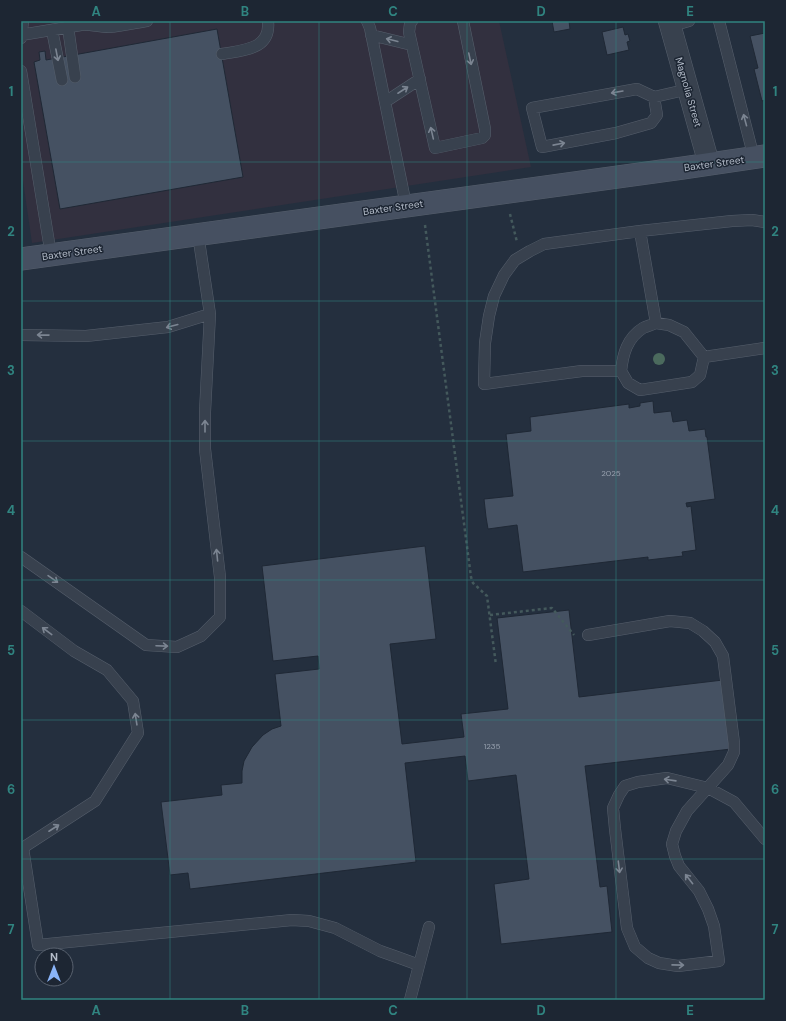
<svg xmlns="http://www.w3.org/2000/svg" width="786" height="1021" viewBox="0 0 786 1021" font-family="'DM Sans',sans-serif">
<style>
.medical{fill:#32303f}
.building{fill:#455162;stroke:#1f2835}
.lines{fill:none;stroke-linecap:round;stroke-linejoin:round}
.service-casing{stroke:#565f6c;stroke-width:12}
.minor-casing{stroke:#565f6c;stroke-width:22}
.secondary-casing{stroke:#565f6c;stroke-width:23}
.path{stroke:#44595c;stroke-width:2.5;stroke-dasharray:3 3;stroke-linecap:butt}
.service{stroke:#38414e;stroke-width:11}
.minor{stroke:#38414e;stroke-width:21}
.secondary{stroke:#465061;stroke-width:22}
.tree{fill:#4b6a5d}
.oneway{stroke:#7c8592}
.grid{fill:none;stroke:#308480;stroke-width:1;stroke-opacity:0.55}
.labels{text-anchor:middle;stroke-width:3;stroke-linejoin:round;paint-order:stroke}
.number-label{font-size:8px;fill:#98a1af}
.street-label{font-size:10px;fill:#b4bcc9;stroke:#1d2633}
.neatline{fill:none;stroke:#308480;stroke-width:1.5}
.grid-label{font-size:13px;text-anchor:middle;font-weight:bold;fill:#308480}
</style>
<rect width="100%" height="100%" fill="#242f3e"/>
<path class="medical" d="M21,21H499L531,167L32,243L21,167Z"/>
<path class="building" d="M552,21H569L570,29L554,32Z
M623,27L625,35L628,34L630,41L627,42L629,50L607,55L602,32Z
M217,29L243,177L60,209L34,62L40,60L39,52L45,51L46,60Z
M765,33V100L762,101L754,69L758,68L750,36Z
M653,401L654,413L671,411L673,422L687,420L689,431L705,429L706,437H707L715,499L686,503L687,507L691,506L696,550L682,552L683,556L648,560V557L523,572L517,525L488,529L486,517L484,499L513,496L506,434L531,431L530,417L629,404V408L640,406V403Z
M425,546L436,639L390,644L402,744L464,737L461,714L508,709L497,618L569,610L579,697L723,680L731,749L585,766L600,887L607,886L612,932L501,944L494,884L529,879L516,775L468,781L465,756L405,763L416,862L190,889L188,873L170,875L161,802L222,795L221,785L242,783V771L244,761L252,747L263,735L272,729L281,726L275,674L319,669L318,656L273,661L262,566Z"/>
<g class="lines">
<g class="service-casing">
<path id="service" d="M367,21L370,28L406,205
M412,21L410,24L409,32L435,148L482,138L485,135V129L463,21
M719,21L754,158
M671,26L689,21
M68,27L75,77
M52,30L62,80
M21,35L81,25C90,24 99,27 109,27C122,26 135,23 147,21
M371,35L412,45
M21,38L23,21
M222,54C243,50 271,50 268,21
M21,71L51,255
M654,97L657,115L651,123L616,133L542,147L532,108L637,89L654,97L689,89
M385,102L420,79
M640,231L656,323
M656,323L669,325L684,332L704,357L700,375L692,382L640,390L628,383L621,371C623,354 627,338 643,328C647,326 652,325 656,323Z
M21,335L86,336L168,327L210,314
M704,357L765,348
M621,371H582L484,384L485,343L489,316L494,296L504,275L515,260L530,251L544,244L640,231L732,221L752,220L765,222
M21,557L146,645L177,647L201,636L220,617V577L205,449V412L210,314L198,234
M21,611L74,651L107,670L133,701L138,733L95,801L21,849
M588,635L670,621L690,623L703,631L715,642L723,656L734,743V752L728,765L687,811L676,831L672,844L675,856L679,866L699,891L708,909L714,926L719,961L678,966L659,963L648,958L635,947L627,928L615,829L613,808L619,795L625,786L638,782L667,778L708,788L734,802L765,839
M23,848L38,945L292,920L309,921L335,928L380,951L397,957L419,965
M410,1000L429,927"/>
</g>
<g class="minor-casing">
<path id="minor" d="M669,21L709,164"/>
</g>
<g class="secondary-casing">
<path id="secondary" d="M21,259L683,168L765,156"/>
</g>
<path class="path" d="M510,214L517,242
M425,225L471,577L473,583L487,596L496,665
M490,615L552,608L574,635"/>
<use href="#service" class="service"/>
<use href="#minor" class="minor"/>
<use href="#secondary" class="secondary"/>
</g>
<circle class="tree" cx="659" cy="359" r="6"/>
<defs><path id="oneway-shaft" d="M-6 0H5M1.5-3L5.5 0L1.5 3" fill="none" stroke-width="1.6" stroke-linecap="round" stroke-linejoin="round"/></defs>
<g class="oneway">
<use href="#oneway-shaft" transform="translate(392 40) rotate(-166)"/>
<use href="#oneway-shaft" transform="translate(57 55) rotate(79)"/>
<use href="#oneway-shaft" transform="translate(470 59) rotate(78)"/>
<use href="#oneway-shaft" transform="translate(403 90) rotate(-33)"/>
<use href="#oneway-shaft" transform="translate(617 92) rotate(170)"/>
<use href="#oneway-shaft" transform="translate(745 120) rotate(-105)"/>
<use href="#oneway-shaft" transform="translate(432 133) rotate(-103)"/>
<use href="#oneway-shaft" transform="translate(559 144) rotate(-11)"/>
<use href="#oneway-shaft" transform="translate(172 326) rotate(165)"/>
<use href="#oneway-shaft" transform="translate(43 335) rotate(-179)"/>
<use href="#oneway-shaft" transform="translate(205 426) rotate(-90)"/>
<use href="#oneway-shaft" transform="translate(217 555) rotate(-96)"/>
<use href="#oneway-shaft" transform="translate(53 579) rotate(35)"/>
<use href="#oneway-shaft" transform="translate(47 631) rotate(-143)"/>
<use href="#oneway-shaft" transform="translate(162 646) rotate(2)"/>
<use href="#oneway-shaft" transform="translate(136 719) rotate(-99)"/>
<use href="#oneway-shaft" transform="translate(670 780) rotate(-172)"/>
<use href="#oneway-shaft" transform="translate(54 828) rotate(-33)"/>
<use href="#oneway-shaft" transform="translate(619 867) rotate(83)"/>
<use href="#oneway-shaft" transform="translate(689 879) rotate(-128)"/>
<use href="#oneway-shaft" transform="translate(678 965) rotate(1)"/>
</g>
<path class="grid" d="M170,21V1000M319,21V1000M467,21V1000M616,21V1000M21,162H765M21,301H765M21,441H765M21,580H765M21,720H765M21,859H765"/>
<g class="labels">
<g class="number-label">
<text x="611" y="476">2025</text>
<text x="492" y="749">1235</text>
</g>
<g class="street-label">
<text transform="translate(689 92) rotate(74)" y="4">Magnolia Street</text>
<text transform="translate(714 163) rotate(-8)" y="4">Baxter Street</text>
<text transform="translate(393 207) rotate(-8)" y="4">Baxter Street</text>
<text transform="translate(72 252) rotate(-8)" y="4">Baxter Street</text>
</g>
</g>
<rect width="786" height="1021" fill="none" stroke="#1d2633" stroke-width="44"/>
<g transform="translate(54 967)"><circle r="19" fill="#1d2633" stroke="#59626f"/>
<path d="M0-3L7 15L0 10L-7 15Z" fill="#8ab4f8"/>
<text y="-6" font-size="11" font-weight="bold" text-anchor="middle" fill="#b4bcc9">N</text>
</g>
<rect x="22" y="22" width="742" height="977" class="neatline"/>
<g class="grid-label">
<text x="96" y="16">A</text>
<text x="245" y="16">B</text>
<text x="393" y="16">C</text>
<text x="541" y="16">D</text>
<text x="690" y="16">E</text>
<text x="11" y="96">1</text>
<text x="775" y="96">1</text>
<text x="11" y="236">2</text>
<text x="775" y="236">2</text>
<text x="11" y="375">3</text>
<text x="775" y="375">3</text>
<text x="11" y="515">4</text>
<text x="775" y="515">4</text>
<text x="11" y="655">5</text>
<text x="775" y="655">5</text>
<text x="11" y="794">6</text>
<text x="775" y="794">6</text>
<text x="11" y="934">7</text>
<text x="775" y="934">7</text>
<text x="96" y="1015">A</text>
<text x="245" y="1015">B</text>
<text x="393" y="1015">C</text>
<text x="541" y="1015">D</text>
<text x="690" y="1015">E</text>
</g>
</svg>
